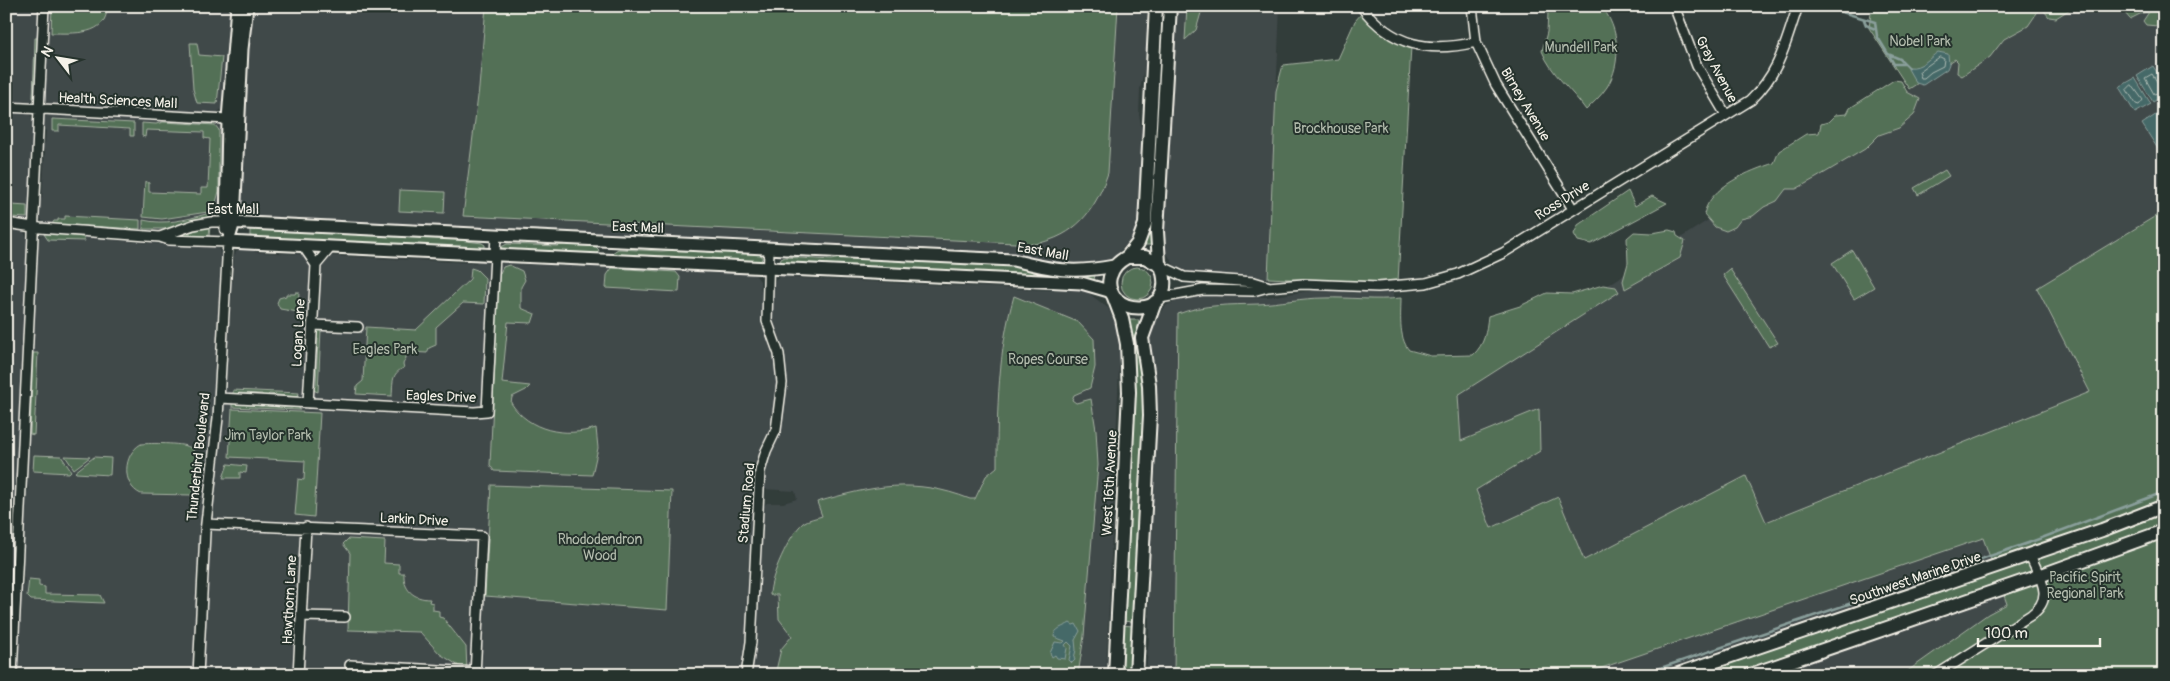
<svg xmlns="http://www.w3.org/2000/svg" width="2170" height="681" viewBox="0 0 2170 681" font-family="Pangolin,sans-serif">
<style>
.built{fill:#41484a}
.green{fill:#537057;stroke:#a4b0a0}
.water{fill:#446967;stroke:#8a9f9b}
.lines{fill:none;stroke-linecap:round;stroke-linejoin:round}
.shore{stroke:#aebbb4;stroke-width:1}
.stream{stroke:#8a9f9b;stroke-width:2.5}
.minor-casing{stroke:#f4f1e8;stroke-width:12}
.tertiary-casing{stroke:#f4f1e8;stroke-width:15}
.secondary-casing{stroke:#f4f1e8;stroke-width:16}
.minor{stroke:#26332d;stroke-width:9}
.tertiary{stroke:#26332d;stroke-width:11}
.secondary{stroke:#26332d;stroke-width:12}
.labels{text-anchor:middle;stroke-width:4;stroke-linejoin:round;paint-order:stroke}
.park-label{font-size:14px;fill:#b4bdae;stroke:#26332d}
.street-label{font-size:14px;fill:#f4f1e8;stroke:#26332d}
</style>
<rect width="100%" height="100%" fill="#323d3a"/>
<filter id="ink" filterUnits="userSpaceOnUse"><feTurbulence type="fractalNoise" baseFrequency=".02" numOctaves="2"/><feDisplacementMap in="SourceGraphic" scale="10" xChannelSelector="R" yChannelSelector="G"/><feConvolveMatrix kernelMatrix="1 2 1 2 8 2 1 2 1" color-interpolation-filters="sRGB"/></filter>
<g filter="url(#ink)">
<path class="built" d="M6,6H40L35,96L29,104L6,103Z
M48,6H232L224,107L215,114L47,105L44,96Z
M250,6H1148L1145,66L1140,89L1139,115L1142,129L1138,224L1132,238L1115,256L1102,265L1084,269L979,254V251L785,241L781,244H774L769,241L492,228L491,231L482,230V227L259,217L254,219L243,218L239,213Z
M1178,6H1280L1268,278L1188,273L1174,265L1165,250L1163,209L1166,190Z
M2037,6H2164V467L1983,538L1991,559L1648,675H1146L1149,639V585L1156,417L1147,343L1150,330L1160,313L1167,305L1187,297L1202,296L1267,297L1318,290L1393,291L1395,368L1487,364Z
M6,111L28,113L34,120L30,215L27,220L23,221L6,219Z
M48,115L214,123L220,125L224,134L218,213L213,218L195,220L160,230L44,224L39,216V202L42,198L45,152L42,147L45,143L46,131L43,125L45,117Z
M6,228L23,231L29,241L8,675H6Z
M47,234L149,243L211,246L218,248L221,255L214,401L225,384L234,256L237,251L244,247L250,248L255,252L476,263L478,259L487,262L490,269H498L503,262L512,260V264L751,273L756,276L760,281L763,321L776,359L777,392L773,425L755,468L746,642L740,675H17L21,590L25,583L24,578L22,577L26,493L29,489L26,485L37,243L40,236Z
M786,275L792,278L1044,290L1077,289L1087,292L1108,308L1116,325L1120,345L1106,675H751L756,643L763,507L767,503H783L797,499L795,491L763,489L766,460L782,422L771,307L774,282L780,276Z
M2005,596L2007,603L1902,675H1771Z"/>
<path class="green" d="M52,6H107C108,37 72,33 51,33Z
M486,6H1118L1108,173C1095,211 1076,236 1035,244L463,216L479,88Z
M1187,6H1203L1196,30L1185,40Z
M1550,6H1601C1620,28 1622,63 1607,87C1601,96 1593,103 1586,110C1572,90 1551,74 1542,51L1547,32L1548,13Z
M1885,6H2075L2056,18L2049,17L2041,7L2028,26L2004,39L1990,57L1962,76L1957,73L1958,62L1955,59L1909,89L1869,28L1871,13Z
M2119,6H2164V32L2158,26L2146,25L2143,21L2149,12L2142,13L2130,19Z
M1362,13L1411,46L1398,282L1371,283L1268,278L1276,91L1283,65L1338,59L1355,21Z
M35,38H40L36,98H33Z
M190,43H197L199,55L222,57L217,104L197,103L193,89Z
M1158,56L1161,57L1152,245H1143L1148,236L1149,216Z
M1894,80L1901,81L1907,92L1920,99L1914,115L1899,128L1879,135L1865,149L1816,178L1796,189H1786L1777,201L1764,207L1753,216L1741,219L1735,227L1726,231L1715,227L1704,214C1710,186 1750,171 1774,163L1779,151L1806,134L1819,133L1821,124L1828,122L1835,115L1847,114L1850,108Z
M52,119L134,123V136H130V129L59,125V131H52Z
M163,122L215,125L219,130V191L214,211L162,219L143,217L145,181L149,183V192L201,194V188H208L210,139L204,138V132L146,130L145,137L142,136V123L156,124Z
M1945,170L1949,176L1918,195L1914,188Z
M400,190L445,192L444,213L399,211Z
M1628,191L1635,206L1652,196L1667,203L1591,244L1578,241L1574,234L1578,225Z
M12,205L27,206V218L11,217L9,215V208Z
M2164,211V675H1902L1988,614L2007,604L2000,584L1731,675H1690L1995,571L1983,538L1581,675H1174L1178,314C1203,304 1231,305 1258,304C1280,303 1302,298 1324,298C1350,297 1375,301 1401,298C1401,313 1398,337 1409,350L1431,356L1473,355C1485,344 1486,332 1488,316L1520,306L1547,293L1572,294L1603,285L1616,287L1619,292L1458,395L1461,441L1539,409L1540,451L1476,490L1491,528L1558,497L1584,560L1746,476L1766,522L2090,392L2037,288Z
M206,214H209L210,217L196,219L169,229H143V220C164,225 186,220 206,214Z
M65,216L140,220V229L52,224L54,221H58V219H65Z
M210,226L209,236L180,235Z
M250,228L435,237L482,243L485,245V250L269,239L250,236Z
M1669,230L1676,232L1677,236L1685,241L1680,258L1625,289L1623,281L1628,263L1627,238L1634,232L1652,233Z
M50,233L83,237L85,241L48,240L44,234Z
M507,244L557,246L569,244L594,245L599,250L596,255L501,250V247Z
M618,249L661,251L691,249L755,251L762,256V259L758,263L609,255Z
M1852,250L1874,287L1854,299L1832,263Z
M849,256L1004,264L1095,275L1094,280L780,263L781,259L785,257L831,260Z
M509,265L522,271L525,280L521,287V308L535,314L532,323L508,322L502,383L530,386L526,390L512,397L511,403C529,431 565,438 596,428L598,448L592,475L494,471L490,465L499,275L503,267Z
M1121 283a16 16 0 1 1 32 0a16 16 0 1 1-32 0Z
M471,268L477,270L485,278L484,304L463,303L436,327V345L429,348L427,353L408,352L406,354V358L403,364L404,368C391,373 393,383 392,396L356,394L357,386L363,381L366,327L416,330L470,279Z
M612,268L676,272L680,277L679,292L606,288L607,275Z
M1730,269L1778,343L1769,347L1723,275Z
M296,292H299L298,312L280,309L277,303L279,298L286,296V294H295Z
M1014,296L1078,322L1094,339L1095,367L1090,388L1074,395L1072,400L1076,403L1091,399L1096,430L1098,465L1084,636L1078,675H775L781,649L792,636L779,619L778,595H770C770,577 789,535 803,523C808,519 817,518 822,516L817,502C873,486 914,477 970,499H975L986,476L997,467C997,410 998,351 1014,296Z
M1129,320H1139L1135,344L1142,384L1144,408L1134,622L1121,621Z
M316,329H321L318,392L313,390L316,385L318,339L316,338Z
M33,353H38L34,435L30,434Z
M233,390L299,393L298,397L269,394L267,396H263L262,394L239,393L235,395L233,394Z
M232,403L262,406L267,404L268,406L291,408L298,406L300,410L232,407Z
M232,409L320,413L314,517L295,515L298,479L304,480L305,461L229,457Z
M141,444C151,443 181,443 189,447C205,457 199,483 192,495L141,494C121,485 123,454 141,444Z
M34,455L61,456L71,471L69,473L33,471Z
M65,456L90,457L74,469Z
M94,457L111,458L110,475L76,473L75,472Z
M228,464L247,466L246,473L240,472V478H223Z
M491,485L672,491L667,610L485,596Z
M348,539L385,541L384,563L399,564V573H404C403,589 413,599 430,599L429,602L433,603V610L439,611V617L443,618L466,647L467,671L440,654L420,632L348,630L350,553L343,544Z
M29,579L39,580V586L45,587V594L100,595L104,603L31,600L27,596Z
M1121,625L1133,626L1131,675H1118Z"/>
<path class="water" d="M1938,52L1948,54L1949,64L1947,69L1923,85L1916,83L1908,69L1909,67C1921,69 1929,58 1938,52Z
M2153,66L2164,83V95L2153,102L2137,76Z
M2135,78L2151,104L2135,113L2119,87Z
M2157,114L2164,125V146L2158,149L2142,124Z
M1070,623L1073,625L1076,624L1080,631L1075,640L1076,650L1074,658L1075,660L1072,663L1069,660L1072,646L1068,642L1065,645L1067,648L1065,659L1057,658L1055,655L1052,657L1050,653L1055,642L1063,643L1065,641L1054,637C1054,628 1064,627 1070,623Z"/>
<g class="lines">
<path class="shore" d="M1940,57L1944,59L1943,66L1931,72L1924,78H1921L1919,72Z
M2132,85L2143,100L2139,105L2136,104L2127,90Z
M2164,85L2158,83L2152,74L2145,78L2154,94L2164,91"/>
<path class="stream" d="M1822,6L1875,22L1877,36L1888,54L1900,59L1909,68
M1864,20L1866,25L1875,29
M1890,57L1894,64H1904
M1640,675L2031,542L2164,492"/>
<g class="minor-casing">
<path id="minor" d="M1361,6C1392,47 1429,53 1476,42
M1472,6L1476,42L1496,85L1573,209
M1674,6L1697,66L1726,115
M6,107L228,119
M6,223L40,228L160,237L193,225L211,222H225
M160,237L169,240L228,242L218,418L205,532L198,675
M303,246L316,265L308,403
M316,265L331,247
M1161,266L1184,277L1254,282L1267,286
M1160,298L1203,290L1253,291L1268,287L1303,284L1378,287L1426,283L1458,274L1503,253L1751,100C1780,72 1785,44 1798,6
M313,325L358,327
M219,398L474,412L487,411L496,235
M206,524L482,536L475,675
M302,616L345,617
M350,665L475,672
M12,675L44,6
M298,675L306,527
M746,675L751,642L760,471L766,451L776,430L782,383L779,354L767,321L769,249
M1936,675L2031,615C2056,597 2039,577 2030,555"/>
</g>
<g class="tertiary-casing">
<path id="tertiary" d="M225,222L1013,260C1053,270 1073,274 1114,266
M226,229L228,119L237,6
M228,242L1081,283L1112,292
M228,242L234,222L242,49L247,6"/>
</g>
<g class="secondary-casing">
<path id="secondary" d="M1127,257L1138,243L1145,224L1156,6
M1127,257H1145L1161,266C1181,323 1101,316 1110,277C1113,267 1118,262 1127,257Z
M1159,263L1157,231L1170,6
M1113,295L1122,319L1127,344L1129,392L1115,675
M1136,675L1150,415L1149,385L1142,338L1155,302
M1675,675L2102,530L2164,506
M1750,675L2039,576L2164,531"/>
</g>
<use href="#minor" class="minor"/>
<use href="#tertiary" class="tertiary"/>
<use href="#secondary" class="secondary"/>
</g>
</g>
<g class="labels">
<g class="park-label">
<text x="1920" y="46">Nobel Park</text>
<text x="1581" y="52">Mundell Park</text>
<text x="1341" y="133">Brockhouse Park</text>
<text x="385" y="354">Eagles Park</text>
<text x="1048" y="364">Ropes Course</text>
<text x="268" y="440">Jim Taylor Park</text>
<text x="600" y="544">Rhododendron<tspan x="600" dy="16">Wood</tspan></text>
<text x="2085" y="582">Pacific Spirit<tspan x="2085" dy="16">Regional Park</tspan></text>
</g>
<g class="street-label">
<text transform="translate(1717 69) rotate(62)" y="5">Gray Avenue</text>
<text transform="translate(118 100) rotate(3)" y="5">Health Sciences Mall</text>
<text transform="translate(1526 104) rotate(59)" y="5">Birney Avenue</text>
<text transform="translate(1562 200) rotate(-32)" y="5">Ross Drive</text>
<text x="233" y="214">East Mall</text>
<text transform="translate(638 227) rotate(2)" y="5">East Mall</text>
<text transform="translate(1043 251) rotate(10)" y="5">East Mall</text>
<text transform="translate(298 333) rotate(-87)" y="5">Logan Lane</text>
<text transform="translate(441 396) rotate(2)" y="5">Eagles Drive</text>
<text transform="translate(198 457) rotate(-84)" y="5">Thunderbird Boulevard</text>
<text transform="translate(1109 483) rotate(-87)" y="5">West 16th Avenue</text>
<text transform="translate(746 503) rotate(-85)" y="5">Stadium Road</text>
<text transform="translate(414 519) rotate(3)" y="5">Larkin Drive</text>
<text transform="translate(1915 578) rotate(-19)" y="5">Southwest Marine Drive</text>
<text transform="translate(289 600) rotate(-87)" y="5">Hawthorn Lane</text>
</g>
</g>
<rect width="2170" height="681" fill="none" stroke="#26332d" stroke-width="25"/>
<rect x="12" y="12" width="2145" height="656" fill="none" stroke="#f4f1e8" stroke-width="2" filter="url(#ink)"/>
<g transform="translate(58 58) rotate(301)" stroke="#26332d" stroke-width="4" paint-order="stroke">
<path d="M0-4L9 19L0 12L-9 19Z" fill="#f4f1e8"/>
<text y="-8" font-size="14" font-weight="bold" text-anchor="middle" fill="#f4f1e8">N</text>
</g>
<path d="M1978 638v8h122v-8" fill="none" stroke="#f4f1e8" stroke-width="2.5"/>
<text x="1985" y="638" font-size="15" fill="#f4f1e8" stroke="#26332d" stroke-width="4" paint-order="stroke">100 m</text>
</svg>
